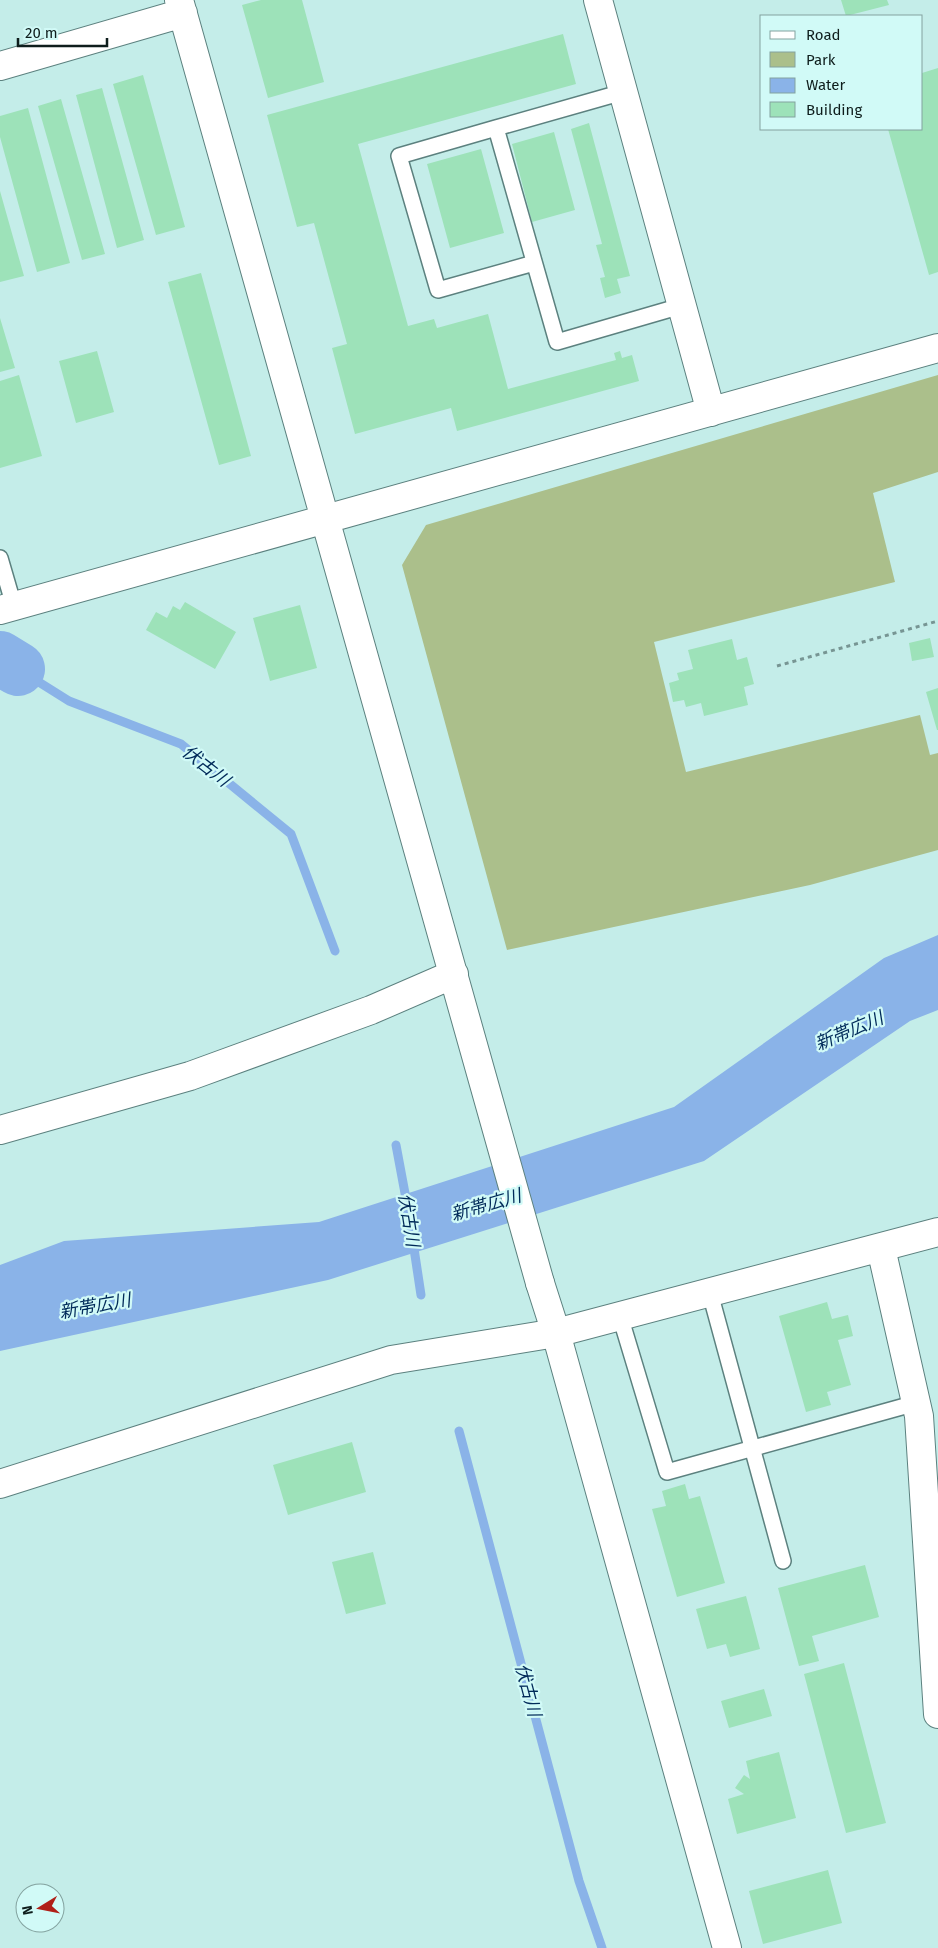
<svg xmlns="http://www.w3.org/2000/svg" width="938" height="1948" viewBox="0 0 938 1948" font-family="'Fira Sans','Noto Sans JP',sans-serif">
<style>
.green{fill:#abbf8b}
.water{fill:#8ab3e8}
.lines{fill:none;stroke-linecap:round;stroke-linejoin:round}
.stream{stroke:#8ab3e8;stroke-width:9}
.river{stroke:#8ab3e8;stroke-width:54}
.building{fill:#9de2b9}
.lane-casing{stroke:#5c817f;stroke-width:18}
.street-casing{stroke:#5c817f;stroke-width:30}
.secondary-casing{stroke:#5c817f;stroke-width:30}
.path{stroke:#779593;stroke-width:3;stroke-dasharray:4 4;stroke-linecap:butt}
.lane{stroke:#fff;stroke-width:15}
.street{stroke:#fff;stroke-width:28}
.secondary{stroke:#fff;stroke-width:28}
.labels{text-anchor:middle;stroke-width:4.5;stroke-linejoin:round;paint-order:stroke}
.water-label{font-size:18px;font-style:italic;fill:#002a59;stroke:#d1faf7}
</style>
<rect width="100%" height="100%" fill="#c4ede9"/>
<path class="green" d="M938,375V472L873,493L895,582L654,642L686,772L920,715L930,755L938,753V850L810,885L507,950L402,565L426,525Z"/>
<path class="water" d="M938,935V1010L910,1021L704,1161L328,1280L0,1351V1265L64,1241L319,1222L674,1107L884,958Z"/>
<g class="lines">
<path class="stream" d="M18,669L69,701L181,744L291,834L335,951
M396,1145L407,1204
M413,1242L421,1295
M459,1431L579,1881L602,1948"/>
<path class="river" d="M0,658L18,669"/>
</g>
<path class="building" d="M261,0H302L324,82L268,98L242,5Z
M841,0H887L889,5L846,16Z
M563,34L576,84L358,144L408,326L434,319L437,328L488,314L508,389L616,360L614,353L620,351L622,358L632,355L639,381L457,431L451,408L355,434L332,348L347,344L314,223L297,227L267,115Z
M938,68V272L929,275L888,129H922V73Z
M143,75L185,227L156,235L113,84Z
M102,88L144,240L117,248L76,95Z
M61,99L105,254L82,260L38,106Z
M28,108L70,263L37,272L0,137V116Z
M589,123L630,276L617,279L621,293L605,298L600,278L605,277L596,245L602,244L571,129Z
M554,132L575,210L532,222L512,144Z
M481,149L504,233L450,248L427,164Z
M0,191L24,276L0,282Z
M201,273L251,456L219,465L168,282Z
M0,318L15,368L0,372Z
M97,351L114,412L76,423L59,361Z
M19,375L42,456L0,468V381Z
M185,602L236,632L215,669L146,630L156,612L167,618L173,606L180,610Z
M300,605L317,668L270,681L253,618Z
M930,638L934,657L912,661L909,643Z
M732,639L737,660L747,657L754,684L744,687L748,705L704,716L701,703L686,707L684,700L673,702L669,683L679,680L677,673L693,669L688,650Z
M938,688V730H937L926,692Z
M827,1302L832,1319L848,1315L853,1336L838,1340L851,1385L827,1392L831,1405L806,1412L779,1316Z
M352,1442L366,1492L288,1515L273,1465Z
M685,1484L689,1499L700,1496L725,1583L677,1597L652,1509L666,1506L662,1491Z
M373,1552L386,1604L346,1614L332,1562Z
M865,1565L879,1617L812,1636L819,1661L799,1666L778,1588Z
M746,1596L760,1649L730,1657L726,1644L707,1649L696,1609Z
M844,1663L886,1823L846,1833L804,1674Z
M764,1689L772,1716L729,1728L721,1701Z
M779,1752L796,1818L737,1834L728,1799L744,1794L735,1788L744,1775L750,1779L746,1761Z
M828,1870L842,1923L763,1944L749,1891Z"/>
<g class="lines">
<g class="lane-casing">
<path id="lane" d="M623,92L496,128L557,342L681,306
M496,128L399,156L438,290L534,263
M0,558L14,606
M710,1293L783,1561
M620,1316L667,1472L916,1403"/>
</g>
<g class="street-casing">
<path id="street" d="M179,0L540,1283
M598,0L711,412
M0,66L183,13
M0,610L938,348
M0,1130L190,1076L371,1010L454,974
M881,1248L919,1416L938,1714
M0,1484L391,1360L556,1333L938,1232"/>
</g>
<g class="secondary-casing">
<path id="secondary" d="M540,1283L556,1333L727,1948"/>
</g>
<path class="path" d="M777,666L938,621"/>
<use href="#lane" class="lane"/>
<use href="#street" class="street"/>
<use href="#secondary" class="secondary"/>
</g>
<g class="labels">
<g class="water-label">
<text transform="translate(206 766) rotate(38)" y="6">伏古川</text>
<text transform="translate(849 1031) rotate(-23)" y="6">新帯広川</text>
<text transform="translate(486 1205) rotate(-16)" y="6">新帯広川</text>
<text transform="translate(409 1220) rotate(81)" y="6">伏古川</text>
<text transform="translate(95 1306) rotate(-10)" y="6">新帯広川</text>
<text transform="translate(528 1690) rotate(75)" y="6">伏古川</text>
</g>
</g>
<rect x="760" y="15" width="162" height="115" fill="#d1faf7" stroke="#83a29f"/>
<rect x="770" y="31" width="25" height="8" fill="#ffffff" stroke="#83a29f"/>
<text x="806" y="40" font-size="15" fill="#0e1d1c">Road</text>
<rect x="770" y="52" width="25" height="15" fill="#abbf8b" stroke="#83a29f"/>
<text x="806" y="65" font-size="15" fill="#0e1d1c">Park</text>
<rect x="770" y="78" width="25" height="15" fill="#8ab3e8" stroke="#83a29f"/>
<text x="806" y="90" font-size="15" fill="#0e1d1c">Water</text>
<rect x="770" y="102" width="25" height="15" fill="#9de2b9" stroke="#83a29f"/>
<text x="806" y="115" font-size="15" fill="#0e1d1c">Building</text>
<g transform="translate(40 1908) rotate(260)"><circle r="24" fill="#d1faf7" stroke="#83a29f"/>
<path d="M0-4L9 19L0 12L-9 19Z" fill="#b02019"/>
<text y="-8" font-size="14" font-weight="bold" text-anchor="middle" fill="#0e1d1c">N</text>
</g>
<path d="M18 38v8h89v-8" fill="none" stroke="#0e1d1c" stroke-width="2.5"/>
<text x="25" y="38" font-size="15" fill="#0e1d1c" stroke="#d1faf7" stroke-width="4" paint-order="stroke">20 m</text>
</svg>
